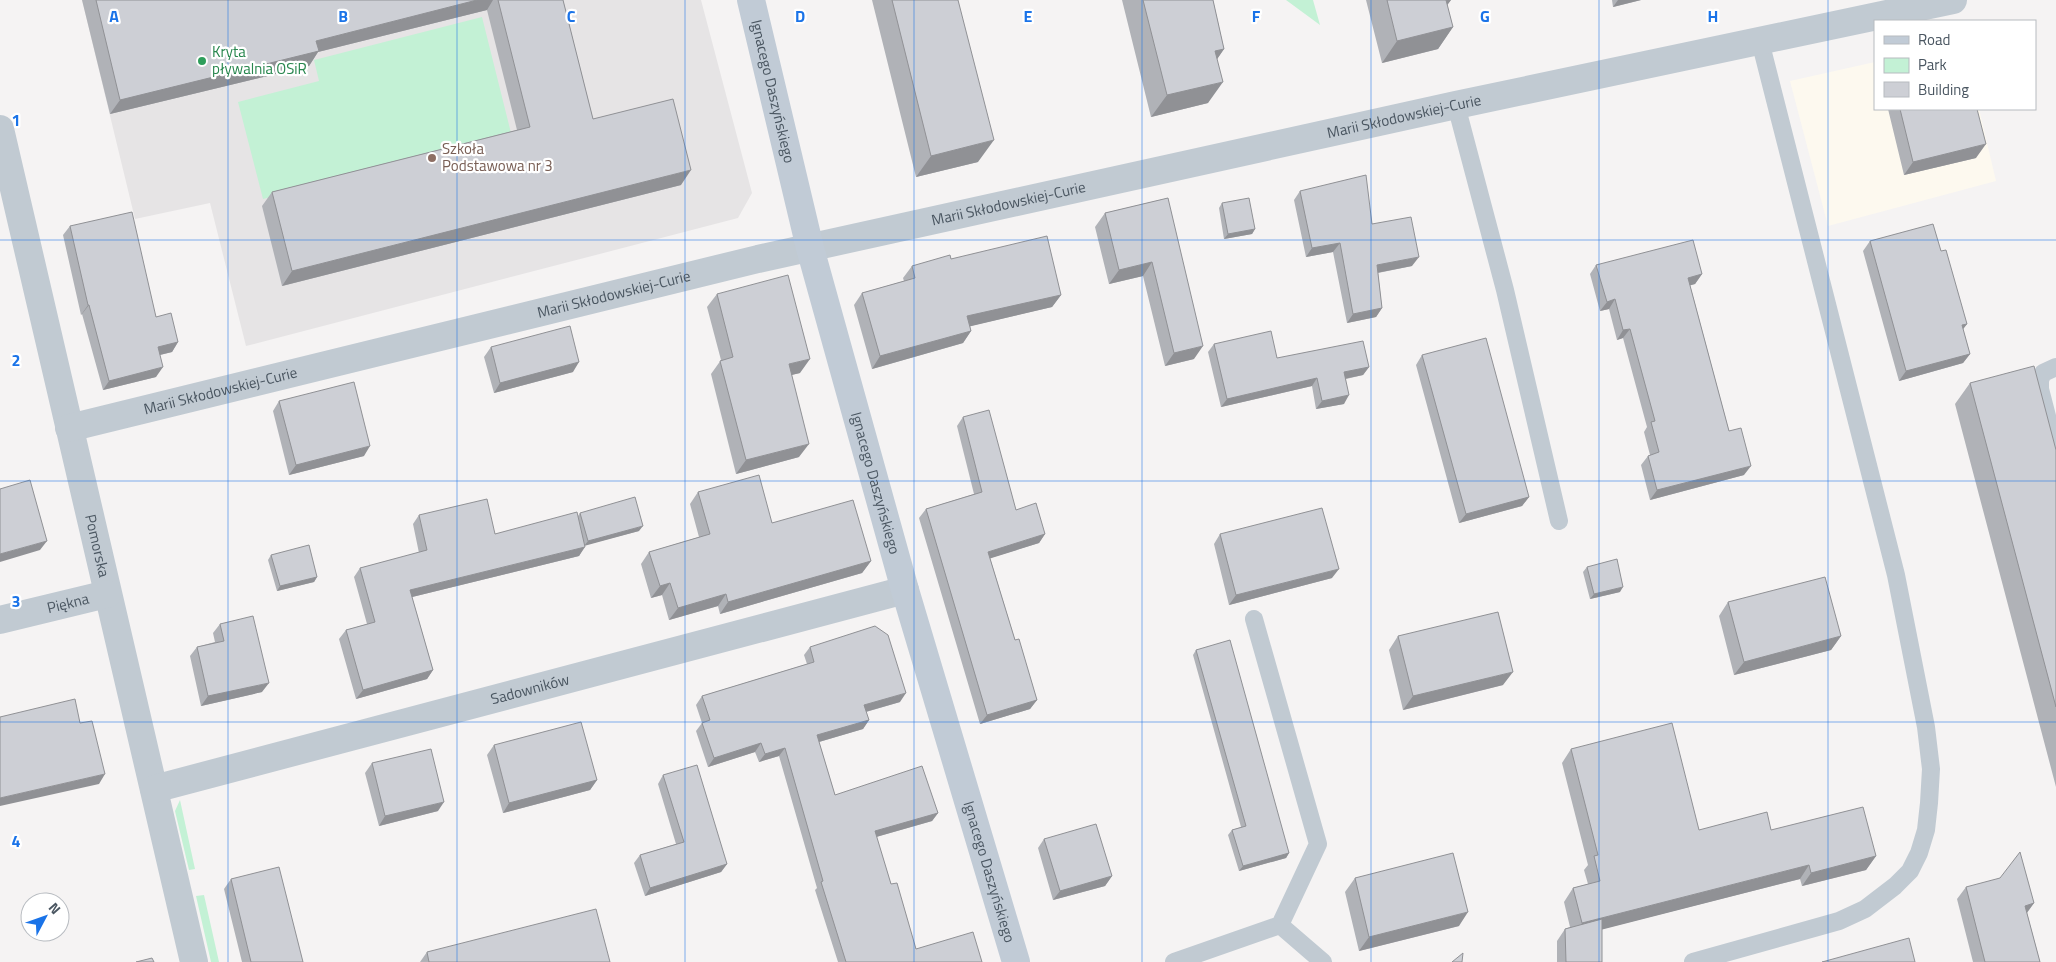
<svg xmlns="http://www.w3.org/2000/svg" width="2056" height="962" viewBox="0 0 2056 962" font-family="'Titillium Web',sans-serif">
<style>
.commercial{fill:#fdf9ef}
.education{fill:#e6e4e5}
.green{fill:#c3f1d5}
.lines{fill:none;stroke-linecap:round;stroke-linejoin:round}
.lane{stroke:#c1cad2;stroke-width:18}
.street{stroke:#c1cad2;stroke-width:28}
.secondary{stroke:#c1cbd6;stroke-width:28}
.wall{fill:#b0b2b7}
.shaded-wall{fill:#909195}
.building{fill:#cdcfd5;stroke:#909195}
.grid{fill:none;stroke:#1a73e8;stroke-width:1;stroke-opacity:0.55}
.leisure-dot{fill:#2e9e5b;stroke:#fff;stroke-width:2}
.education-dot{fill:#8d6e63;stroke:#fff;stroke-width:2}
.labels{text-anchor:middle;stroke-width:4.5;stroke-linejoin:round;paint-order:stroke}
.leisure-label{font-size:15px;fill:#27864d;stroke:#fff;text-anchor:start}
.street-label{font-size:15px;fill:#4a5661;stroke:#fff}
.education-label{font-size:15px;fill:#785e54;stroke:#fff;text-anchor:start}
.grid-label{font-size:16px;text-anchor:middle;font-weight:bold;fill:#1a73e8;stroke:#fff;stroke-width:4.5;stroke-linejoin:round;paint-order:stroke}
</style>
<rect width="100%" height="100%" fill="#f5f3f3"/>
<path class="commercial" d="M1875,62V109H1979L1996,181L1828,226L1790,81Z"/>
<path class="education" d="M82,0H701L752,193L738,218L246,346L210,203L135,219Z"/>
<path class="green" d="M1286,0H1313L1320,25Z
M482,17L512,137L263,199L238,102L319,81L314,60Z
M180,800L195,869L189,870L175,811Z
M204,895L219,962H211L196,896Z"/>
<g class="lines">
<path class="lane" d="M1456,105L1505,290L1559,521
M2056,367L2043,373L2040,380V389L2056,451
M1280,925L1323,962
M1174,962L1280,925L1318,844L1254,619
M1693,962L1839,921L1865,909L1895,886L1910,871L1919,853L1926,830L1929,803L1931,769L1926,727L1896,575L1760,41"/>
<g class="street">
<path id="s1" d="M0,129L194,962"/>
<path id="s2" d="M69,428L758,259L1456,105L1953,0"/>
<path id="s3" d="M0,620L107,594"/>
<path id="s4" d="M154,789L905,590"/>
</g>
<path class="secondary" id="s5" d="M751,0L810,248L905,590L1016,962"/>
</g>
<path class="wall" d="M82,0H563L593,119L681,185L282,286L262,206L272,192L517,130L487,10L318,52L309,66L110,114Z
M872,0H958L978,162L916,177Z
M1122,0H1213L1224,49L1217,59L1208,103L1151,117Z
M1366,0H1451L1447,5L1453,27L1438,49L1382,63Z
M1612,0H1641L1613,7Z
M1888,109H1977L1976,158L1904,175Z
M1300,191L1372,224L1412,266L1378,273L1382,308L1376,317L1347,323L1333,252L1306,257L1294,200Z
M1168,198L1194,359L1165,366L1143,276L1109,284L1095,227L1105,213Z
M1222,203L1255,229L1252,234L1224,239L1219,208Z
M70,226L156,317L178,342L172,352L160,355L156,377L103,390L82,314L81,315L63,235Z
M1870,241L1941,251L1967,324L1963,329L1970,354L1963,363L1899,381L1863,251Z
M951,259L1061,295L1052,307L970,326L971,331L963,343L872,369L854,305L862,293L904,281L903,278L912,266Z
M1596,265L1702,274L1695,284L1690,285L1729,431L1744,475L1650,500L1641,465L1648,456L1650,455L1644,432L1647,427L1623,338L1617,340L1609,309L1600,311L1590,274Z
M717,294L800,373L791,375L799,457L736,474L711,374L721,360L707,307Z
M1214,344L1277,358L1369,367L1363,375L1346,379L1344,404L1316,409L1312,386L1221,407L1208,352Z
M491,347L573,372L494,393L484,357Z
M1422,355L1529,497L1522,506L1459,523L1416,365Z
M1970,383L2056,450V787L1955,404Z
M279,401L364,456L289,475L273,411Z
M963,417L1016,510L1045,534L1039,543L990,558L1015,640L1037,700L1030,709L980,724L919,518L926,509L974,494L957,426Z
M698,492L772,523L871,561L862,573L720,614L718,606L669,620L662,595L651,598L641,564L649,552L699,537L690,504Z
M580,513L639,531L585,545L579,556L412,597L433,670L427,679L356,699L339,639L346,630L367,624L354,577L360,568L419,553L413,524L419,515L495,534L578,516Z
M1220,534L1332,578L1229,605L1214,544Z
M271,555L317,577L314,582L277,591L268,560Z
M1587,567L1620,592L1590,599L1583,572Z
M1728,602L1841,636L1831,650L1734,675L1719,616Z
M220,624L262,692L201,706L190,656L197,647L215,642L213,633Z
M1398,636L1503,685L1403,710L1389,650Z
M810,647L900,702L866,712L869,720L863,729L819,742L835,795L938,813L932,821L876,837L891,884L916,949L982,962H838L815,890L817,888L779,756L759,762L755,752L708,767L696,731L702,723L696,705L702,696L807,664L804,655Z
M1196,650L1289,853L1286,858L1239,871L1228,835L1232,830L1241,827L1193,655Z
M494,745L597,780L590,790L503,813L487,755Z
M1571,749L1699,830H1771L1876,856L1866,870L1802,886L1800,879L1602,929V962H1557V941L1565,929L1570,927L1564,902L1573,888L1588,884L1584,870L1588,865L1562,763Z
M372,763L438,811L379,826L365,773Z
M663,775L727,864L721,872L645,896L634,863L640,855L676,844L658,784Z
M1044,839L1112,876L1105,886L1053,900L1038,848Z
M1355,878L1459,926L1359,951L1345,892Z
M231,879L303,962H242L224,889Z
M1966,887L2034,903L2027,913L2040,962H1973L1957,899Z
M427,952L610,962H420Z"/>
<path class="shaded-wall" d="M477,0H493L487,10L318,52L309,66L110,114L120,100L316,41Z
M1443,0H1451L1439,16Z
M1618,0H1641L1613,7Z
M1453,27L1438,49L1382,63L1397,41Z
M1224,49L1209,71L1215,51Z
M1223,82L1208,103L1151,117L1167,95Z
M994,140L978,162L916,177L931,156Z
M1986,144L1976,158L1904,175L1913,162Z
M691,170L681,185L282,286L292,271Z
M1255,229L1252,234L1224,239L1228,234Z
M1340,243L1333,252L1306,257L1312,248Z
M1419,257L1412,266L1371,274L1377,265Z
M1152,262L1143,276L1109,284L1119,270Z
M1702,274L1695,284L1681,288L1688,278Z
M1061,295L1052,307L959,329L967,316Z
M1615,299L1609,309L1600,311L1607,302Z
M88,305H89L82,314L81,315Z
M1382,308L1376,317L1347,323L1353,314Z
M1967,324L1960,333L1962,325Z
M1630,329L1623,338L1617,340L1623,330Z
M971,331L963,343L872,369L880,356Z
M178,342L172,352L151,357L158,347Z
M1203,346L1194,359L1165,366L1174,353Z
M1970,354L1963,363L1899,381L1906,371Z
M810,359L800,373L779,378L789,364Z
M579,362L573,372L494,393L500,383Z
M163,367L156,377L103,390L109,381Z
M1369,367L1363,375L1339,380L1344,372Z
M1317,378L1312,386L1221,407L1227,399Z
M1349,395L1344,404L1316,409L1322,401Z
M809,444L799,457L736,474L746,460Z
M370,446L364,456L289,475L296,465Z
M1751,466L1744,475L1650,500L1657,490Z
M1529,497L1522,506L1459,523L1466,514Z
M643,526L639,531L584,546L588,541Z
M1045,534L1039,543L982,561L988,552Z
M47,541L40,550L0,562V554Z
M585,547L579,556L404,599L410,590Z
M871,561L862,573L720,614L728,602Z
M1339,569L1332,578L1229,605L1236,595Z
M317,577L314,582L277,591L280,586Z
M670,583L662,595L651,598L660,586Z
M1623,587L1620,592L1590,599L1594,594Z
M726,594L718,606L669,620L678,608Z
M1841,636L1831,650L1734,675L1744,662Z
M433,670L427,679L356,699L363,690Z
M1513,672L1503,685L1403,710L1413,696Z
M269,683L262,692L201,706L208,696Z
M906,693L900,702L858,714L864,705Z
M1037,700L1030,709L980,724L987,715Z
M869,720L863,729L812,744L817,735Z
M761,743L755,752L708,767L714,758Z
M785,748L779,756L759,762L765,754Z
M105,774L99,784L0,806V798Z
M597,780L590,790L503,813L509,803Z
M444,802L438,811L379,826L385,816Z
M938,813L932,821L869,839L875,831Z
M1289,853L1286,858L1239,871L1243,866Z
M1876,856L1866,870L1802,886L1811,873Z
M727,864L721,872L645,896L650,888Z
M1809,865L1800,879L1573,937L1582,923Z
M1112,876L1105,886L1053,900L1060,891Z
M2034,903L2025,915V906Z
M1468,912L1459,926L1359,951L1369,937Z"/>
<path class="building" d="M96,0H477L316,41L319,51L120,100Z
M498,0H563L593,119L673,99L691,170L292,271L272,192L530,127Z
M892,0H958L994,140L931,156Z
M1143,0H1213L1224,49L1215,51L1223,82L1167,95Z
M1387,0H1446L1453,27L1397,41Z
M1900,109H1977L1986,144L1913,162Z
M1366,175L1372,224L1411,217L1419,257L1377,265L1382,308L1353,314L1340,243L1312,248L1300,191Z
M1168,198L1203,346L1174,353L1152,262L1119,270L1105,213Z
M1249,198L1255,229L1228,234L1222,203Z
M132,212L156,317L171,313L178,342L158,347L163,367L109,381L89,305H88L70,226Z
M1933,224L1941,251L1946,250L1967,324L1962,325L1970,354L1906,371L1870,241Z
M1047,236L1061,295L967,316L971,331L880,356L862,293L915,278L912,266L950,255L951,259Z
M1693,240L1702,274L1688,278L1729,431L1741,428L1751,466L1657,490L1648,456L1659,452L1651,422L1655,421L1630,329L1623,330L1615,299L1607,302L1596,265Z
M788,275L810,359L789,364L809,444L746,460L720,361L733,357L717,294Z
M570,326L579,362L500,383L491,347Z
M1271,331L1277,358L1363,341L1369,367L1344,372L1349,395L1322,401L1317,378L1227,399L1214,344Z
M1486,338L1529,497L1466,514L1422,355Z
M2034,366L2056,450V707L1970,383Z
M354,382L370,446L296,465L279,401Z
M989,410L1016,510L1036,503L1045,534L988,552L1015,640L1019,639L1037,700L987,715L926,509L982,492L963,417Z
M759,475L772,523L853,500L871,561L728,602L726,594L678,608L670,583L660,586L649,552L710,534L698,492Z
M30,480L47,541L0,554V489Z
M635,497L643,526L588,541L580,513Z
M487,499L495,534L577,512L585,547L410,590L433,670L363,690L346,630L375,622L360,568L427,550L419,515Z
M1322,508L1339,569L1236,595L1220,534Z
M309,545L317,577L280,586L271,555Z
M1617,559L1623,587L1594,594L1587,567Z
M1825,577L1841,636L1744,662L1728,602Z
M1498,612L1513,672L1413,696L1398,636Z
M253,616L269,683L208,696L197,647L224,641L220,624Z
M875,626L888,635L906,693L864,705L869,720L817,735L835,795L922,766L938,813L875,831L891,884L897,883L916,949L973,932L982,962H846L821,882L823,881L785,748L765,754L761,743L714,758L702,723L710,720L702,696L814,662L810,647Z
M1230,640L1289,853L1243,866L1232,830L1246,826L1196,650Z
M75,699L80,723L92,721L105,774L0,798V717Z
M581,722L597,780L509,803L494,745Z
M1672,723L1699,830L1767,812L1771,830L1863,807L1876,856L1811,873L1809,865L1582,923L1573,888L1600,881L1594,856L1598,855L1571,749Z
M431,749L444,802L385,816L372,763Z
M697,765L727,864L650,888L640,855L684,842L663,775Z
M1096,824L1112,876L1060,891L1044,839Z
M2020,852L2034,903L2025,906L2040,962H1985L1966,887L2000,878Z
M1453,853L1468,912L1369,937L1355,878Z
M279,867L303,962H251L231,879Z
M596,909L610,962H429L427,952Z
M1602,919V962H1566L1565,929Z
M1909,938L1915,962H1822Z
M1463,953L1462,962H1452Z
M152,958L154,962H136Z"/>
<path class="grid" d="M228,0V962M457,0V962M685,0V962M914,0V962M1142,0V962M1371,0V962M1599,0V962M1828,0V962M0,240H2056M0,481H2056M0,722H2056"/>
<circle class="leisure-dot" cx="202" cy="61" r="5"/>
<circle class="education-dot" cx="432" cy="158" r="5"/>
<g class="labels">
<g class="leisure-label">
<text x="212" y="57">Kryta<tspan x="212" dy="17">pływalnia OSiR</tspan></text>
</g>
<g class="street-label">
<text dy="5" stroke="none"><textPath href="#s5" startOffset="94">Ignacego Daszyńskiego</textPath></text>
<text dy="5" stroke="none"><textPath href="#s2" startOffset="1371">Marii Skłodowskiej-Curie</textPath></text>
<text dy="5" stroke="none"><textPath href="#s2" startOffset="966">Marii Skłodowskiej-Curie</textPath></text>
<text dy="5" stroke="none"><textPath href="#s2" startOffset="561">Marii Skłodowskiej-Curie</textPath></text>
<text dy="5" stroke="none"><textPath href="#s2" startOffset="156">Marii Skłodowskiej-Curie</textPath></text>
<text dy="5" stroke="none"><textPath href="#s5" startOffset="499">Ignacego Daszyńskiego</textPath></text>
<text dy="5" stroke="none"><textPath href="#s1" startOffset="428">Pomorska</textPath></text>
<text dy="5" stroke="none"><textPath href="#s3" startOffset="70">Piękna</textPath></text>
<text dy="5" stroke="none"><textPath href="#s4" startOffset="389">Sadowników</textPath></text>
<text dy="5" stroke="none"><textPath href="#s5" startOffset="904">Ignacego Daszyńskiego</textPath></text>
</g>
<g class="education-label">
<text x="442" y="154">Szkoła<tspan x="442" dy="17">Podstawowa nr 3</tspan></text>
</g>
</g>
<g class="grid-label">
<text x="114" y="22">A</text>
<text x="343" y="22">B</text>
<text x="571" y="22">C</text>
<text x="800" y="22">D</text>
<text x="1028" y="22">E</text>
<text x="1256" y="22">F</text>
<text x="1485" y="22">G</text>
<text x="1713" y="22">H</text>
<text x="16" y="126">1</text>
<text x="16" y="366">2</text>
<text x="16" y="607">3</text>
<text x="16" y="847">4</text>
</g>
<rect x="1874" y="20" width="162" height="90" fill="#ffffff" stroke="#b7bbc0"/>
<rect x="1884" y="36" width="25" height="8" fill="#c1cbd6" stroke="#b7bbc0"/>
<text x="1918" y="45" font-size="15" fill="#4a5661">Road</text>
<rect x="1884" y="58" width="25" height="15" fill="#c3f1d5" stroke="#b7bbc0"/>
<text x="1918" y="70" font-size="15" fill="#4a5661">Park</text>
<rect x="1884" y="82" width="25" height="15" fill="#cdcfd5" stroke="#b7bbc0"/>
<text x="1918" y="95" font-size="15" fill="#4a5661">Building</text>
<g transform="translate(45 917) rotate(49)"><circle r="24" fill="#ffffff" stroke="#b7bbc0"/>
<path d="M0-4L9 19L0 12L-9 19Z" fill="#1a73e8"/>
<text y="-8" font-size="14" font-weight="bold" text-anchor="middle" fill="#4a5661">N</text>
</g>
</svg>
